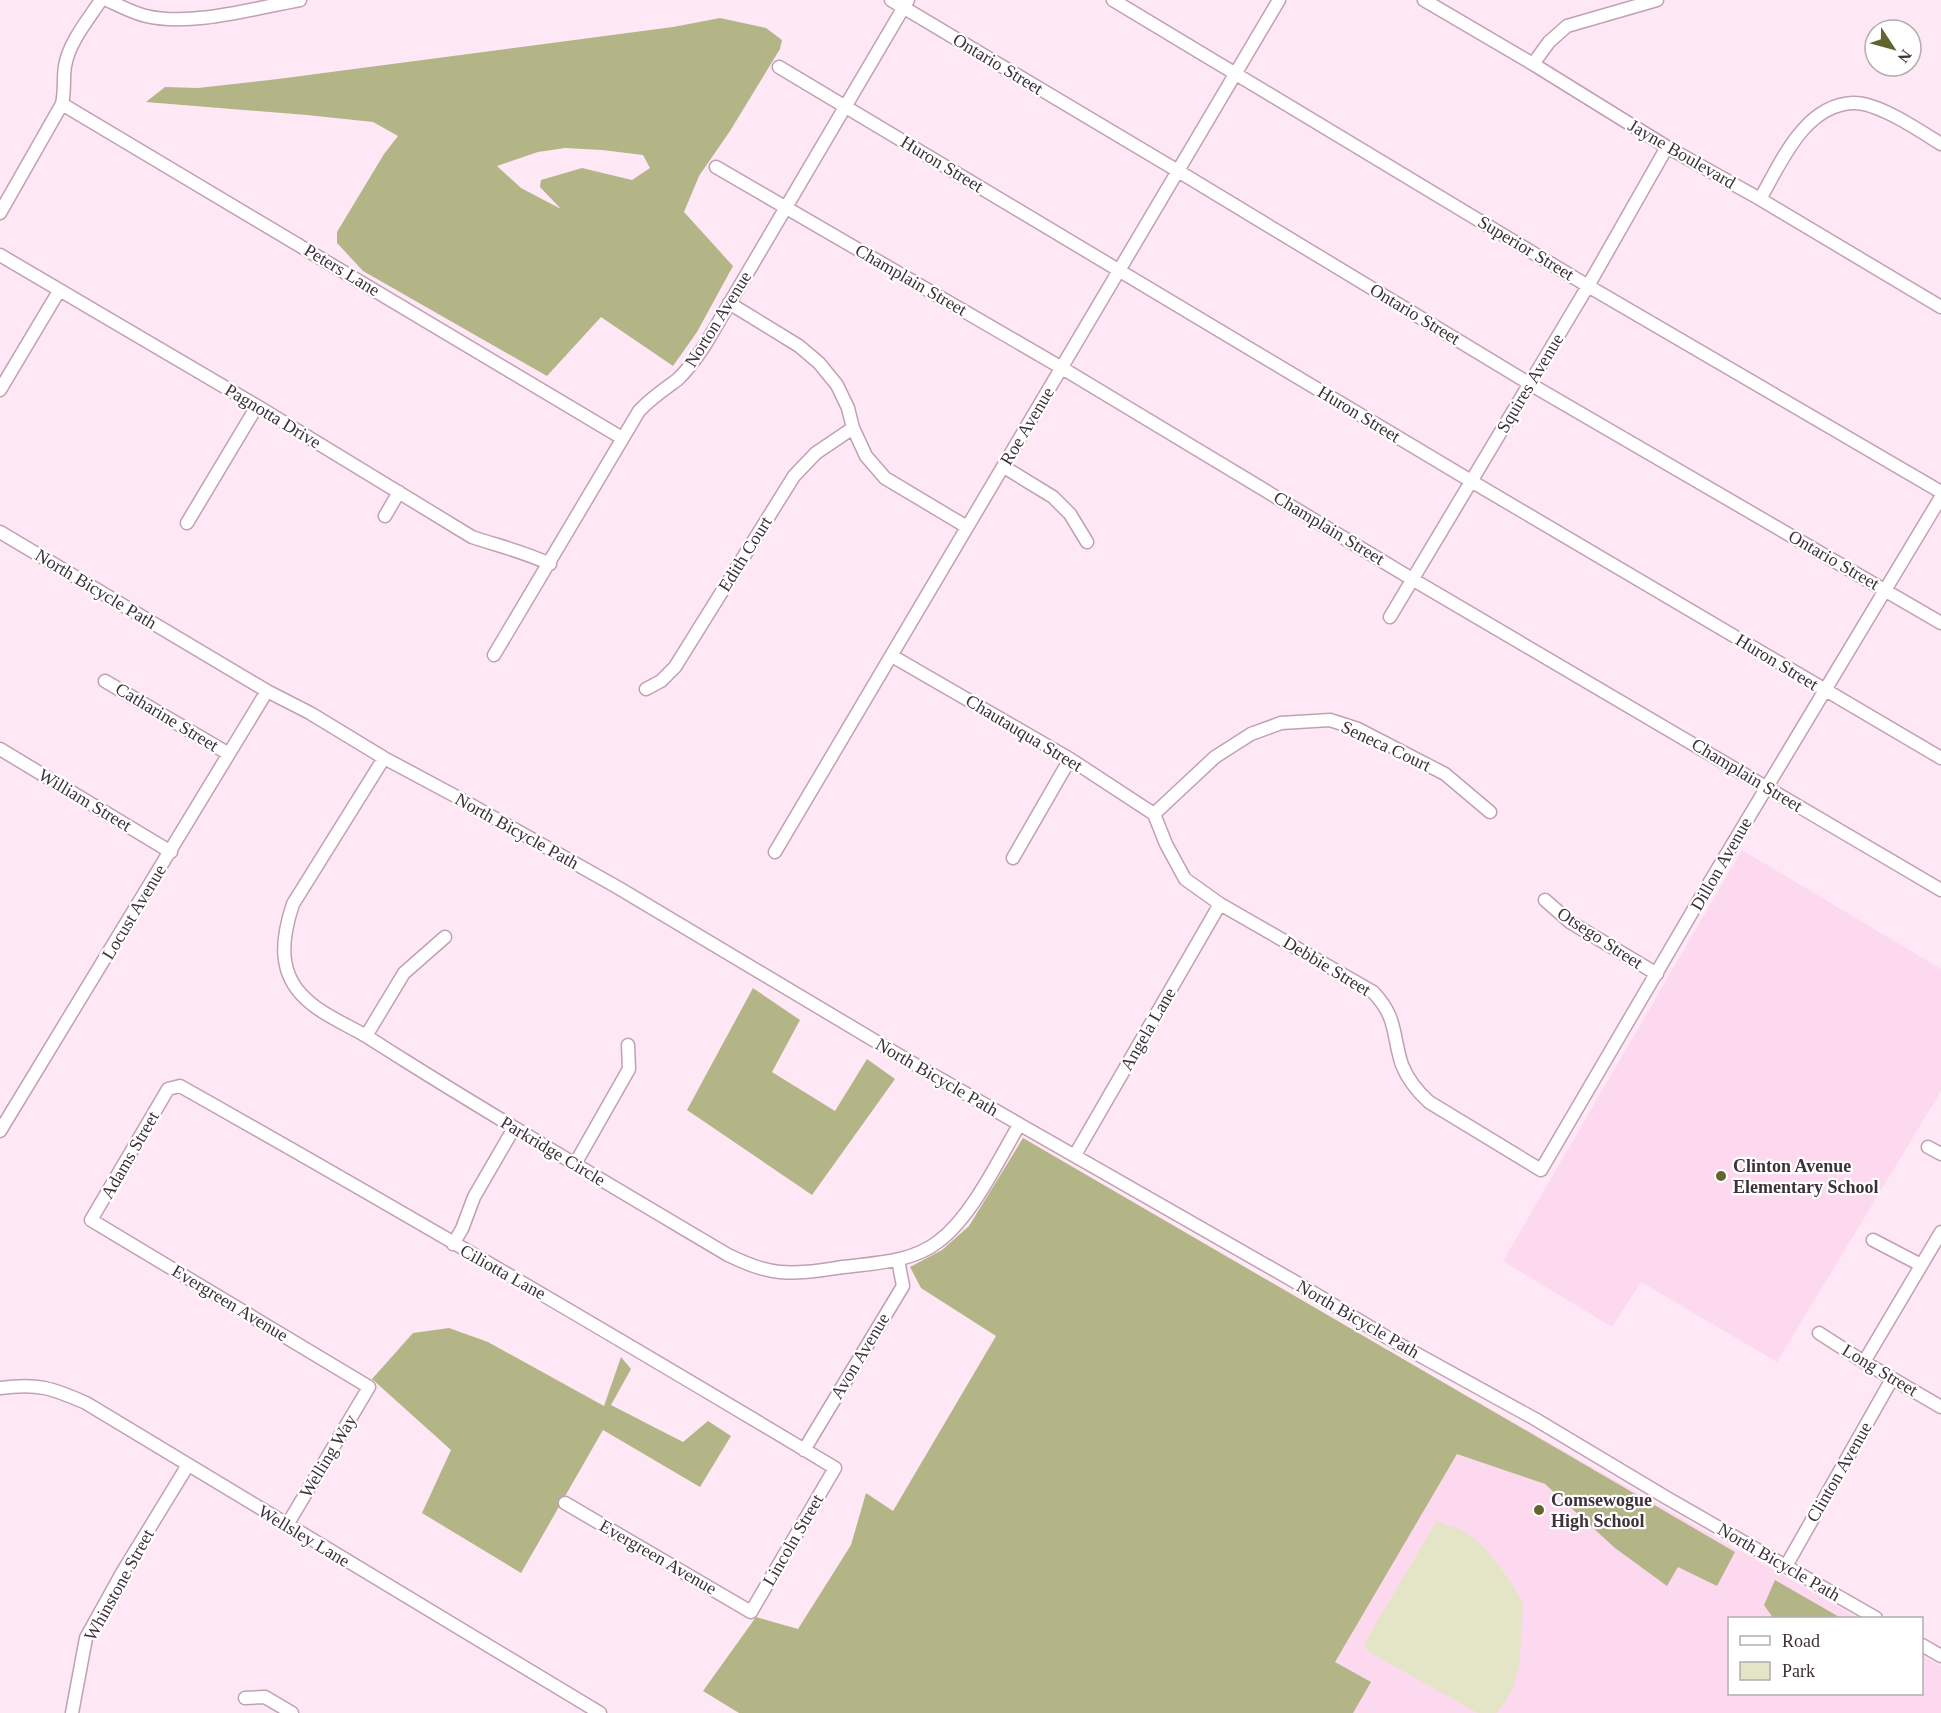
<svg xmlns="http://www.w3.org/2000/svg" width="1941" height="1713" viewBox="0 0 1941 1713" font-family="'Times New Roman',serif">
<style>
.built{fill:#fcd9ee}
.green{fill:#e4e5c6}
.forest{fill:#b4b587;fill-rule:evenodd}
.lines{fill:none;stroke-linecap:round;stroke-linejoin:round}
.minor-casing{stroke:#c2a0b4;stroke-width:15}
.minor{stroke:#fff;stroke-width:12}
.poi-dot{fill:#646431;stroke:#fff;stroke-width:2}
.labels{text-anchor:middle;stroke-width:4.5;stroke-linejoin:round;paint-order:stroke}
.street-label{font-size:18px;fill:#3f3139;stroke:#fff}
.poi-label{font-size:18px;font-weight:bold;fill:#3f3139;stroke:#fff;text-anchor:start}
</style>
<rect width="100%" height="100%" fill="#fee8f5"/>
<path class="built" d="M1742,850L1941,969V1091L1777,1362L1641,1282L1612,1327L1503,1261Z
M1476,1401L1858,1618H1730V1694H1922V1655L1941,1666V1713H1292Z"/>
<path class="green" d="M1437,1521C1446,1526 1457,1527 1466,1533C1483,1542 1514,1583 1521,1600C1524,1608 1522,1620 1521,1628C1521,1660 1519,1690 1496,1713H1478L1367,1651L1365,1642Z"/>
<path class="forest" d="M720,18L766,28L782,40L780,49L730,131L699,176L684,212L733,266L697,332L673,366L601,317L547,376L363,271L337,243V232L384,154L398,136L373,122L307,115L146,102L165,87L198,88L278,79L673,27ZM565,148L602,150L643,155L650,168L632,180L582,168L541,180L540,187L561,209L521,188L497,166L538,152Z
M753,988L800,1020L772,1072L835,1111L867,1059L895,1079L812,1195L687,1110Z
M1023,1138L1735,1552L1717,1586L1678,1567L1667,1586L1615,1548L1545,1484L1457,1454L1335,1662L1371,1682L1353,1713H739L703,1691L756,1617L798,1629L851,1545L866,1493L893,1511L996,1336L921,1288L910,1267L942,1250L969,1226Z
M449,1328L488,1342L604,1406L621,1357L631,1369L611,1405L683,1442L708,1421L731,1436L700,1487L603,1430L521,1573L422,1513L451,1450L372,1379L413,1333Z
M1775,1580L1841,1618H1773L1764,1605Z"/>
<g class="lines">
<g class="minor-casing">
<path id="minor" d="M107,0C120,6 133,13 146,16C191,27 255,8 300,0
M891,0L1178,171L1530,384L1941,623
M1113,0L1588,286L1941,492
M1424,0L1533,64L1667,147L1760,199L1941,307
M1533,64L1549,42L1567,26L1657,0
M779,67L1471,481L1941,758
M62,104L622,438
M716,167L1062,368L1412,579L1941,890
M1760,199C1781,163 1804,105 1853,103C1878,102 1920,131 1941,144
M0,213L62,104C65,91 63,79 65,66C69,42 88,20 101,0
M0,255L257,406L472,537C499,546 525,552 550,564
M729,303L799,346L819,363L837,385L848,408L853,428L866,456L885,478L967,527
M0,390L59,291
M1004,467L1053,497L1070,514L1087,542
M385,516L399,492
M187,523L257,406
M0,532L267,691L310,713L384,758L457,797L617,887L907,1060L1292,1280L1388,1338L1535,1419L1667,1498L1876,1618
M1390,617L1588,286L1667,147
M494,655L639,411C651,398 663,390 677,380C688,370 697,357 705,345L908,0
M892,656L1070,759L1154,814
M105,681L229,754
M646,689L661,681L675,667L794,476L816,453L853,428
M0,749L171,852
M384,758L293,904C283,934 277,968 301,994C318,1013 344,1023 366,1036C379,1044 391,1052 404,1060C511,1127 620,1191 728,1255C745,1263 761,1270 780,1272C801,1274 822,1270 843,1267C876,1263 913,1262 939,1241C972,1216 998,1161 1019,1125
M1154,814L1166,844L1185,879L1220,904L1373,992C1398,1018 1392,1035 1402,1065C1408,1080 1418,1092 1429,1102L1541,1170L1708,885L1941,497
M1154,814L1215,757L1251,734L1281,723L1330,720L1358,729L1445,774L1490,812
M775,852L1279,0
M1013,858L1070,759
M1545,900L1570,922L1657,974
M366,1036L404,973L445,937
M0,1131L267,691
M1928,1147L1941,1154
M1075,1155L1220,904
M575,1164L629,1069L628,1045
M1873,1240L1921,1265
M453,1244L462,1229L474,1197L514,1128
M1819,1333L1864,1362L1941,1407
M1864,1362L1941,1232
M0,1388C38,1383 52,1388 86,1403L600,1713
M804,1450L903,1286L898,1260
M287,1525L369,1387L91,1220L168,1089L180,1086C400,1210 618,1338 835,1468L751,1612L565,1503
M1786,1566L1892,1379
M1922,1645L1941,1656
M245,1698L265,1697L292,1713
M72,1713L86,1638L122,1573L188,1465"/>
</g>
<use href="#minor" class="minor"/>
</g>
<g class="poi-dot">
<circle cx="1721" cy="1176" r="6"/>
<circle cx="1539" cy="1510" r="6"/>
</g>
<g class="labels">
<g class="street-label">
<text transform="translate(998 64) rotate(31)" y="6">Ontario Street</text>
<text transform="translate(1682 154) rotate(30)" y="6">Jayne Boulevard</text>
<text transform="translate(942 164) rotate(31)" y="6">Huron Street</text>
<text transform="translate(1526 248) rotate(31)" y="6">Superior Street</text>
<text transform="translate(342 270) rotate(31)" y="6">Peters Lane</text>
<text transform="translate(911 280) rotate(30)" y="6">Champlain Street</text>
<text transform="translate(1415 314) rotate(31)" y="6">Ontario Street</text>
<text transform="translate(718 319) rotate(-58)" y="6">Norton Avenue</text>
<text transform="translate(1530 383) rotate(-59)" y="6">Squires Avenue</text>
<text transform="translate(1359 414) rotate(31)" y="6">Huron Street</text>
<text transform="translate(273 416) rotate(31)" y="6">Pagnotta Drive</text>
<text transform="translate(1027 426) rotate(-59)" y="6">Roe Avenue</text>
<text transform="translate(1329 528) rotate(31)" y="6">Champlain Street</text>
<text transform="translate(745 554) rotate(-58)" y="6">Edith Court</text>
<text transform="translate(1834 560) rotate(30)" y="6">Ontario Street</text>
<text transform="translate(96 589) rotate(31)" y="6">North Bicycle Path</text>
<text transform="translate(1777 662) rotate(31)" y="6">Huron Street</text>
<text transform="translate(167 717) rotate(31)" y="6">Catharine Street</text>
<text transform="translate(1024 733) rotate(31)" y="6">Chautauqua Street</text>
<text transform="translate(1386 746) rotate(25)" y="6">Seneca Court</text>
<text transform="translate(1747 775) rotate(31)" y="6">Champlain Street</text>
<text transform="translate(85 800) rotate(31)" y="6">William Street</text>
<text transform="translate(517 831) rotate(29)" y="6">North Bicycle Path</text>
<text transform="translate(1721 864) rotate(-60)" y="6">Dillon Avenue</text>
<text transform="translate(134 912) rotate(-59)" y="6">Locust Avenue</text>
<text transform="translate(1600 938) rotate(33)" y="6">Otsego Street</text>
<text transform="translate(1327 966) rotate(31)" y="6">Debbie Street</text>
<text transform="translate(1148 1029) rotate(-60)" y="6">Angela Lane</text>
<text transform="translate(937 1077) rotate(30)" y="6">North Bicycle Path</text>
<text transform="translate(553 1151) rotate(31)" y="6">Parkridge Circle</text>
<text transform="translate(130 1155) rotate(-60)" y="6">Adams Street</text>
<text transform="translate(503 1272) rotate(29)" y="6">Ciliotta Lane</text>
<text transform="translate(230 1303) rotate(31)" y="6">Evergreen Avenue</text>
<text transform="translate(1358 1319) rotate(30)" y="6">North Bicycle Path</text>
<text transform="translate(860 1356) rotate(-59)" y="6">Avon Avenue</text>
<text transform="translate(1880 1370) rotate(31)" y="6">Long Street</text>
<text transform="translate(328 1456) rotate(-59)" y="6">Welling Way</text>
<text transform="translate(1839 1472) rotate(-60)" y="6">Clinton Avenue</text>
<text transform="translate(304 1536) rotate(31)" y="6">Wellsley Lane</text>
<text transform="translate(793 1540) rotate(-60)" y="6">Lincoln Street</text>
<text transform="translate(658 1557) rotate(30)" y="6">Evergreen Avenue</text>
<text transform="translate(1779 1562) rotate(30)" y="6">North Bicycle Path</text>
<text transform="translate(119 1585) rotate(-61)" y="6">Whinstone Street</text>
</g>
<g class="poi-label">
<text x="1733" y="1172">Clinton Avenue<tspan x="1733" dy="21">Elementary School</tspan></text>
<text x="1551" y="1506">Comsewogue<tspan x="1551" dy="21">High School</tspan></text>
</g>
</g>
<rect x="1728" y="1617" width="195" height="78" fill="#ffffff" stroke="#b2adb0" stroke-width="1.5"/>
<rect x="1740" y="1636" width="30" height="9" fill="#ffffff" stroke="#b2adb0" stroke-width="1.5"/>
<text x="1782" y="1647" font-size="18" fill="#3f3139">Road</text>
<rect x="1740" y="1662" width="30" height="18" fill="#e4e5c6" stroke="#b2adb0" stroke-width="1.5"/>
<text x="1782" y="1677" font-size="18" fill="#3f3139">Park</text>
<g transform="translate(1893 48) rotate(126)"><circle r="28" fill="#ffffff" stroke="#b2adb0" stroke-width="1.5"/>
<path d="M0-4.5L10 22L0 15L-10 22Z" fill="#646431"/>
<text y="-9" font-size="16" font-weight="bold" text-anchor="middle" fill="#3f3139">N</text>
</g>
</svg>
